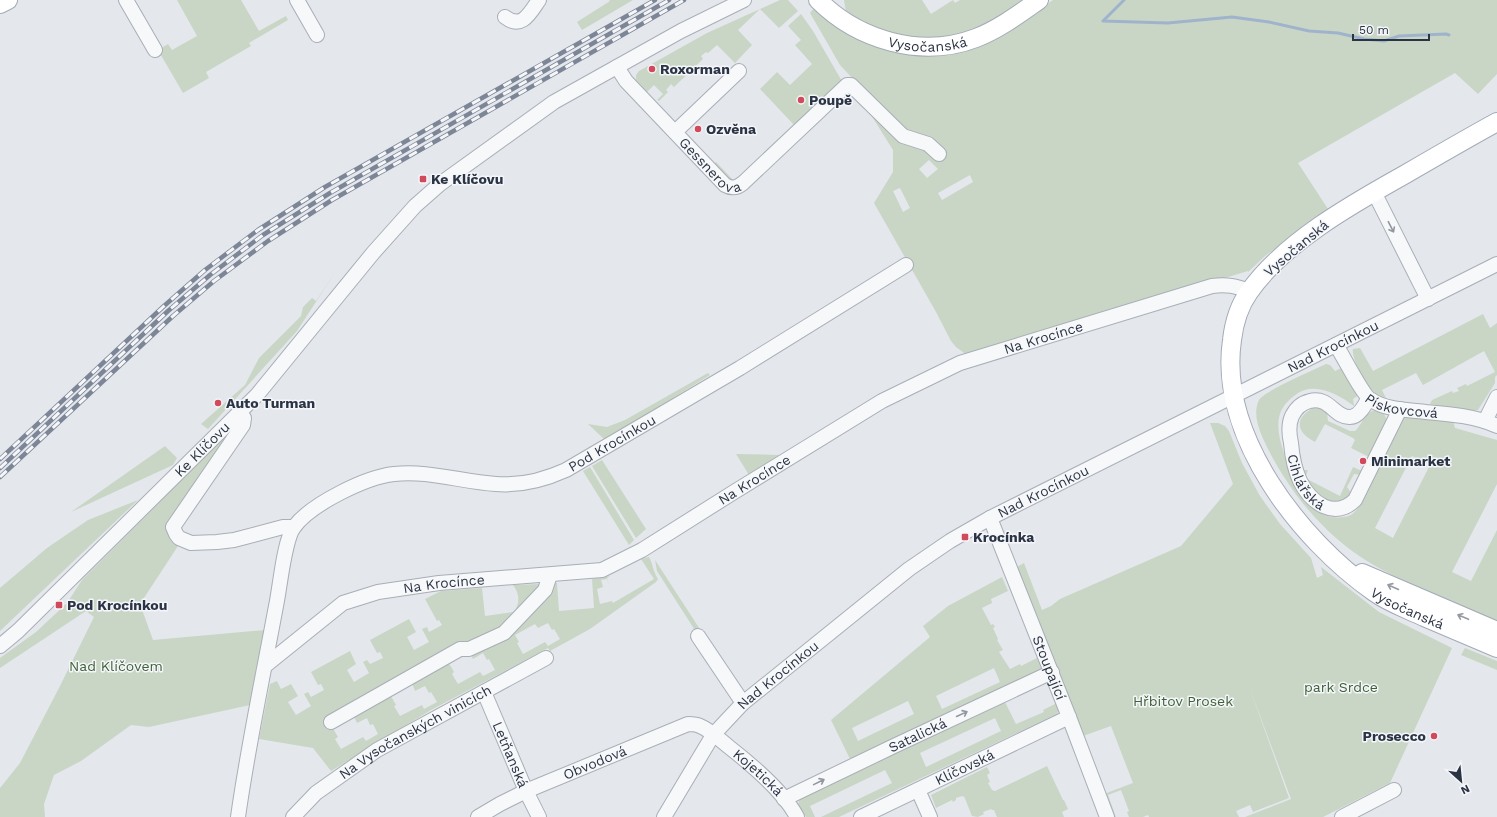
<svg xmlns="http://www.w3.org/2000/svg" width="1497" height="817" viewBox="0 0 1497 817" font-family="'Work Sans',sans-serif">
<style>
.green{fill:#c9d6c5;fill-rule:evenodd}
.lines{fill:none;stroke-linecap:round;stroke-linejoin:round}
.stream{stroke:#9fb4cc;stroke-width:3}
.minor-casing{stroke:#a9aeb7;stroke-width:16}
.major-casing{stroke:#a3abb8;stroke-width:20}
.minor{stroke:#f7f8fa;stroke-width:14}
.major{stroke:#fff;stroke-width:18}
.rail-casing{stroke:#7d8696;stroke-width:4.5}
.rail{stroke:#f4f6f9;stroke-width:3;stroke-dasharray:9;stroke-linecap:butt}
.oneway{stroke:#9196a0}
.oneway2{stroke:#959aa2}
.poi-dot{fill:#d1495b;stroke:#f4f6f9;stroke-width:1.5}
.labels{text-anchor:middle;stroke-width:3;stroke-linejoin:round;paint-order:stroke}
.street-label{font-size:14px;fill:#2b3445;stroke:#f4f6f9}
.poi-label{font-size:14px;font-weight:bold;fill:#2b3445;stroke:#f4f6f9;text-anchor:start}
.park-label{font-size:14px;fill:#3f6138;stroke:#f4f6f9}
</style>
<rect width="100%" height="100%" fill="#e4e7ec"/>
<path class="green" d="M177,0H241L259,31L286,16L288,20L249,43L251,46L206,72L209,78L183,93L158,50L168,44L172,50L197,36Z
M609,0H633L582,30L577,22L610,1Z
M780,0H788L798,11L779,28L760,9L738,30L752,45L735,63L717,45L708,53L706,52L701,56L703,59L674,87L671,84L666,90L668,92L659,101L657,100L663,94L654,85L647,92L636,80V75L639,71L707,33Z
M844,0H922L931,14L953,0L955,3L960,0H1022C982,29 952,44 901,35C894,34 884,34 877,31C866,26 856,18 846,12Z
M1053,0H1497V74L1478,94L1455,73L1298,163L1328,209L1265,256L1248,272V271L1063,327L995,349L994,345L981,349L982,352L968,356L956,347L951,341L936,312L874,203L893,172V150L866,107L855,81L840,65L810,13L814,8C830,22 844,34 864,41L984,43C1009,33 1031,16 1053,0ZM929,160L938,169L927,178L919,169ZM970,175L973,182L942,200L938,193ZM900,188L910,208L903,212L893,191Z
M801,14L813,31L843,83L734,184L713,165L716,162L735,182L794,125L760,89L777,72L790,85L812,64L795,45L801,40L788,26Z
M336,271L297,331L208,429L201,424L245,385L259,358L301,316L303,307L312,298L316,301Z
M1483,314L1490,328L1497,323V375L1495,377V383L1478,410L1473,411L1430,404L1432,400L1452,391L1453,393L1459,391L1457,388L1466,384L1467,386L1495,372L1484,351L1423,385L1416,373L1382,390L1386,398C1381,396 1376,394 1372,390C1365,383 1351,358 1353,349L1360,348L1373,371Z
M1326,364L1330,365L1335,371L1343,367L1360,394L1353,399L1354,406C1339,395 1316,382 1298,393C1291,398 1285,403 1281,411C1276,423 1279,438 1283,450C1286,461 1289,474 1295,485C1303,501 1322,521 1342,517C1345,517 1349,516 1351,515C1354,513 1357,509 1360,506L1400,422L1405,417L1453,421L1455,428L1497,440V484L1452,572L1471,581L1497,530V620C1479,614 1461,605 1444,598C1418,587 1391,576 1367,561C1325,535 1292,495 1269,451C1262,437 1251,416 1259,400C1264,391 1314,370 1326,364ZM1412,456L1430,465L1393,538L1375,528Z
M708,373L710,375L605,440L588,424L607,427L625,420Z
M1313,408H1321L1327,413L1328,421L1350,431H1355C1363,424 1368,404 1381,412C1386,415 1386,418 1387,423L1369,457L1351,448L1355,440L1353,438L1325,424L1315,442C1297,433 1293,419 1313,408Z
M1210,423H1218L1225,426L1229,431L1242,463L1260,496L1280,524L1311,558L1317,578L1323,575L1321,567L1379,612L1452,648L1390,783L1323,817H1245L1291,799L1249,686L1289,798L1253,812L1250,805L1236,811L1239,817H1149L1148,815L1143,817H1129L1127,812L1129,811L1121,790L1108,795L1116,817H1112L1104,794L1133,783L1111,726L1083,736L1017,567L1024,563L1042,610L1051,606L1060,599L1181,546L1233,484Z
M231,430L168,525L178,546L140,604L153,640L265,630L250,705L149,727L131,725L81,761L54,775L44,804L45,817H0V788L20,763L60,686L94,617L86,611L0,668V658L36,632L67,603L82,580Z
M165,446L177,458L173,465L71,512Z
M736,454L781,455L749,475Z
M602,460L646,529L636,538L592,466Z
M1365,464L1367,465L1362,475L1354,474L1347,487L1352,494L1351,497C1346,502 1339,505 1331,503C1320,501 1302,480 1304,470H1308L1305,478L1340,496L1353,467L1362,471Z
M590,467L634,540L629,545L583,471Z
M138,500L0,631V588L47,548L88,520Z
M649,557C653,564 653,572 658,579L656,582L590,629L550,651L548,648L431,710L331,771L313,748L259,739L270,684L277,681L281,689L291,684L298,696L288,702L296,715L311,706L304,694L308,692L311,697L324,690L321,684L318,685L311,672L350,651L356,664L347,670L354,682L369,673L363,662L367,660L370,664L383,658L380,652L377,653L370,640L409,619L416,632L407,637L414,650L429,642L422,629L427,627L429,632L442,625L439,620L437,621L425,599L441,591L482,588L485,616L514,612C520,603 520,594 513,585L540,584L541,586C533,599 517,617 505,625C494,633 468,642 456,645L328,716V720L338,737L335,739L341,749L363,737L366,741L378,734L373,724L370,725L367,718L357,723L353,715L355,711L387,694L392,698L396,705L394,706L400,716L422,705L424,709L437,702L431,692L429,693L425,686L415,691L412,683L414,679L445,662L450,665L454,672L452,674L458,684L480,672L483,676L495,670L489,659L487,660L483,653L473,659L471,654L507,634L542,600L554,583H557L559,611L594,608L592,579L610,576L607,578L609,585L607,579L601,580L603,587L597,589L600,604L612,601L614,605L613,603L654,579L641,559ZM548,623L552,630L554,629L560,639L548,646L545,642L523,654L517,643L519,642L515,635L535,624L538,628Z
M655,560L705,637L698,635L657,571Z
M1002,577L1008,591L991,599L992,603L982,608L991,625L993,624L995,627L993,628L998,639L997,640L1003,650L999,652L1010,669L1020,664L1021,666L1037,658L1042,670L851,761L831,720L930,637L923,626L948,606ZM994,668L1000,682L942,709L936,696ZM908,701L914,714L858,741L852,728Z
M1465,648L1497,661V670L1461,655Z
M1004,700L1016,724L1044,712L1043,710L1057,703L1059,709L1057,714L839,817H821L892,783L885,770L810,806L815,817H806L798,805L799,801L803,796ZM995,718L1001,731L926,767L920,753Z
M1047,766L1063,800H1064L1068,809L1062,812L1064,817H997L994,810H992L991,809L983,812L984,814L978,817L972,816L964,796L963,797L962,796L956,798V800L953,802L952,800L936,808L931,795L987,767L990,773L987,775L990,782L988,783L992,790L995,791Z"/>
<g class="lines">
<path class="stream" d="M1103,21L1168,23L1232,17L1269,22L1309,31L1338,33L1364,39L1384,41L1399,36L1446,34L1449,35
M1103,21L1124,0"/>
<g class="minor-casing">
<g id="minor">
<path d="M126,0L155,50"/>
<path d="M297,0L317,35"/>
<path d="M505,17C522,30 530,13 539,0"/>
<path id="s1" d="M617,67L626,81L725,185C732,189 737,188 743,183L847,85H851L903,136L928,144L939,154"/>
<path d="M675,132L739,71"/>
<path d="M1374,192L1428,299"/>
<path id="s2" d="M1336,345C1342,354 1363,395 1370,399C1385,410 1408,410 1426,412C1449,414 1475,416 1497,426"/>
<path id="s3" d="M1368,399C1365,405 1359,417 1350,417C1335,418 1329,396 1310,401C1301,403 1296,408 1292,416C1288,425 1289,434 1291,443C1292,455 1295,470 1300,481C1311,503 1334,520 1355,500L1400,409"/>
<path d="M239,413L244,418L243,425L173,527L176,534L179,538L191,543L217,542L234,540L283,527H294"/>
<path d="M1485,421L1497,397"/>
<path id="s4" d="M990,518L1069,717L1107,817"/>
<path d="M698,636L743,703"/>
<path id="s5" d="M0,646L18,631L257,395L373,253L415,206L440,184L554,102L681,31L744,0"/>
<path id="s6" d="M266,665L343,603L378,592L439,583L602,570L642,550L734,492L882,401L960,363L1212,286C1227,284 1236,286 1249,291"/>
<path id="s7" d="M484,692L526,791L539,817"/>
<path d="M331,722L460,649H469L504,633L545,590L550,575"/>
<path d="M918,790L930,817"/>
<path id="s8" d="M784,799L894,746L1052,672"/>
<path id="s9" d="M238,817C248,746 263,676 276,606C280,588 284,540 294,527C311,504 366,477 394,474C428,470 462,482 496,484C521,486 544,480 566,470L740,368L906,265"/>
<path id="s10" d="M293,817L316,793L377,750L546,658"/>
<path id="s11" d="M478,817L500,804L526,791L688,724C692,724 696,724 700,726C710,730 720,740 729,747C752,765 784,792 797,817"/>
<path id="s12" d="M664,817L713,735L743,703L909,569L950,541L990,518L1497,264"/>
<path id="s13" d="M861,817L1069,717"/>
<path d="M1342,817L1394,790"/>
</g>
</g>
<g class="major-casing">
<g id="major">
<path id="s14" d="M818,0C858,40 921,59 976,38C999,29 1019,14 1039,0"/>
<path d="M0,4L8,0"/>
<path id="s15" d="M1497,122C1466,139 1435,157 1404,175C1352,204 1283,243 1249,292C1239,306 1234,323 1232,340C1218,436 1300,540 1374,592C1389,603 1407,609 1424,617C1448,627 1473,638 1497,648"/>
<path d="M1362,573L1497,631"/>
</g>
</g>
<use href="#minor" class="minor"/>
<use href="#major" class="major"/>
<g class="rail-casing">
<path id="rail" d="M0,459L164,306L205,270L258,230L325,187L655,0
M0,468L168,311L210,275L263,235L330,193L669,0
M0,477L173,316L214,281L268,241L332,200L684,0"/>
</g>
<use href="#rail" class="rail"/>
</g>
<defs><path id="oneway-shaft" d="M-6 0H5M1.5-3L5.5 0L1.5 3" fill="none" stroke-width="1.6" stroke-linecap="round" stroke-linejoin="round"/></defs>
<g class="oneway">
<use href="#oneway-shaft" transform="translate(1391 227) rotate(63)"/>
<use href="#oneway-shaft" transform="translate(962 714) rotate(-25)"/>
<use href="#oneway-shaft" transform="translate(819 782) rotate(-26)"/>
</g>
<g class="oneway2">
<use href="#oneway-shaft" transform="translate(1393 587) rotate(-156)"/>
<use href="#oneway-shaft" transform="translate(1463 617) rotate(-157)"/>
</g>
<g class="poi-dot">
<circle cx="652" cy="69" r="4"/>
<circle cx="801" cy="100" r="4"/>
<circle cx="698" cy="129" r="4"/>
<rect x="419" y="175" width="8" height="8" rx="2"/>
<circle cx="218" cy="403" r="4"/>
<circle cx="1363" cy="461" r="4"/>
<rect x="961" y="533" width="8" height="8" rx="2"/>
<rect x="55" y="601" width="8" height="8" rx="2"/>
<circle cx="1434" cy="736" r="4"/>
</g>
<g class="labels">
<g class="street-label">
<text dy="5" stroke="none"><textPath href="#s14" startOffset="122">Vysočanská</textPath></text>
<text dy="5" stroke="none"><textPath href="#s1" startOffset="137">Gessnerova</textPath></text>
<text transform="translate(1296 248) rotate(-40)" y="5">Vysočanská</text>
<text dy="5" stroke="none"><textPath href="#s6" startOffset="862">Na Krocínce</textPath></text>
<text dy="5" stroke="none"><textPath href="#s12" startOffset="832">Nad Krocínkou</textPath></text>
<text dy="5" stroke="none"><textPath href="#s2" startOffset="97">Pískovcová</textPath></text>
<text dy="5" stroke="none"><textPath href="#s9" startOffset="639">Pod Krocínkou</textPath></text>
<text dy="5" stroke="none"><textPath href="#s5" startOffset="282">Ke Klíčovu</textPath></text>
<text dy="5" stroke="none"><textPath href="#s3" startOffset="166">Cihlářská</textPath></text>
<text dy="5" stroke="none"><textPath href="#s6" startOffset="538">Na Krocínce</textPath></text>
<text dy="5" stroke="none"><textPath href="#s12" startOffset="508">Nad Krocínkou</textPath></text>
<text dy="5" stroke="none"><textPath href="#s6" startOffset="202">Na Krocínce</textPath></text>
<text dy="5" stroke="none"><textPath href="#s15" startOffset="694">Vysočanská</textPath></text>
<text dy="5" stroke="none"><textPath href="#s4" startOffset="161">Stoupající</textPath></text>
<text dy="5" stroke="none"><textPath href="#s12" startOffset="184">Nad Krocínkou</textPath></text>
<text dy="5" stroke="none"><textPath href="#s10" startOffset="150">Na Vysočanských vinicích</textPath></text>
<text dy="5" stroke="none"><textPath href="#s8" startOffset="148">Satalická</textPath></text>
<text dy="5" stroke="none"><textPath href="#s7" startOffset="68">Letňanská</textPath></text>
<text dy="5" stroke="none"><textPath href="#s11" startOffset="129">Obvodová</textPath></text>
<text dy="5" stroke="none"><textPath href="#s13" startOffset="115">Klíčovská</textPath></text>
<text dy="5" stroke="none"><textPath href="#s11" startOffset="317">Kojetická</textPath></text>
</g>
<g class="poi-label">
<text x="660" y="74">Roxorman</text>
<text x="809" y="105">Poupě</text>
<text x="706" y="134">Ozvěna</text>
<text x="431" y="184">Ke Klíčovu</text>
<text x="226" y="408">Auto Turman</text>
<text x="1371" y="466">Minimarket</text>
<text x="973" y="542">Krocínka</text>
<text x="67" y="610">Pod Krocínkou</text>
<text x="1426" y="741" text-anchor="end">Prosecco</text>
</g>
<g class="park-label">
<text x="116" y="671">Nad Klíčovem</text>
<text x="1341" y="692">park Srdce</text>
<text x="1183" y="706">Hřbitov Prosek</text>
</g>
</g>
<g transform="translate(1461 781) rotate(153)" stroke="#f4f6f9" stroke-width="3" paint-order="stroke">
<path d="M0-3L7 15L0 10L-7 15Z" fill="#2b3445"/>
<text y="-6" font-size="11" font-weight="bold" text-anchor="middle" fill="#2b3445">N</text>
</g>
<path d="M1353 34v6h76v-6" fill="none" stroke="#2b3445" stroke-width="2"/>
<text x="1359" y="34" font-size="12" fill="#2b3445" stroke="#f4f6f9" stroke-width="3" paint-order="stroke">50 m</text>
</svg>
